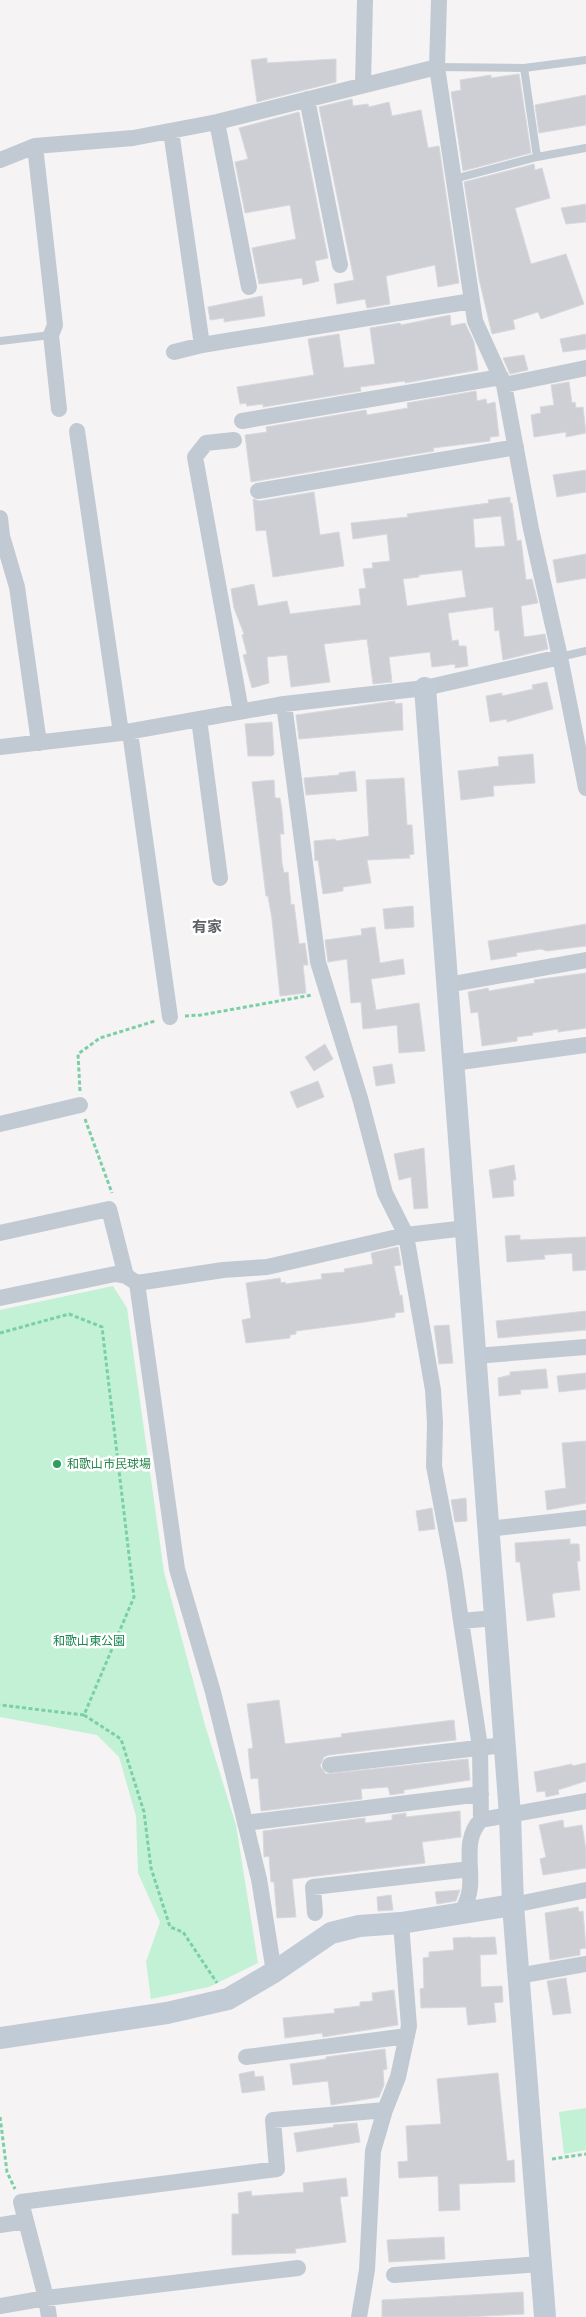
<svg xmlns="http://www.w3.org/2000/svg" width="586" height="2317" viewBox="0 0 586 2317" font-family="Manrope,'Noto Sans JP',sans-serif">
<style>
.green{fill:#c3f1d5}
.building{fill:#cdcfd5;stroke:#d7d9de;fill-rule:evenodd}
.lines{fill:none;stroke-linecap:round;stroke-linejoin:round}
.path{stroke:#7ad0a6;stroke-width:3;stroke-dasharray:4 2.5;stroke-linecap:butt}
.lane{stroke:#c1cad2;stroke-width:8}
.street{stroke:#c1cad2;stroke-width:16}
.secondary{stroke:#c1cbd6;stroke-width:22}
.leisure-dot{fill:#2e9e5b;stroke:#fff;stroke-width:2}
.labels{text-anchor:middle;stroke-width:5;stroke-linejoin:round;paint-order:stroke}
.leisure-label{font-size:12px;fill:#27864d;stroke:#fff;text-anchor:start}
.park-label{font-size:12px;fill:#17864f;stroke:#fff}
.quarter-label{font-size:15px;font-weight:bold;fill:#5f6368;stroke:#fff}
</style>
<rect width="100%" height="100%" fill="#f5f3f3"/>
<path class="green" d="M113,1286L127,1308L164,1572L205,1725L236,1825L258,1963L209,1987L151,1999L146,1962L160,1922L138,1873L136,1816L119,1757L97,1735L0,1717V1310Z
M586,2108V2150L564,2154L559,2112Z"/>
<path class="building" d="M267,58V63L336,59V82L257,102L251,60Z
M519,74L531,153L463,171L451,92L461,90L460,80L491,75V78Z
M586,95V125L539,133L535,105Z
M352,99L353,106L368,104L369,107L389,102L392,116L421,110L428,148L439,146L459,283L438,287L435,265L386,276L390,304L367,308L365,299L337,304L334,284L354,280L319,107Z
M299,112L328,258L315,261L319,281L303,285L302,278L259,284L252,248L296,239L290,205L245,213L235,162L248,159L239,128Z
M534,164L535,170L542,168L550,198L515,208L531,264L566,254L584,304L541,319L538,312L513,320L515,329L492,334L479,279L464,182Z
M586,204V222L566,224L561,208Z
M262,296L265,316L224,322V318L210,320L208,307Z
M450,315L451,326L465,323L474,342L478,370L405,383V381L360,387L361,391L263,407V404L247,406L246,403L240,404L237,387L314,375L308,339L339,334L344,368L375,364L370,328L400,323L401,325Z
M586,334V349L563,352L560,339Z
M524,355L528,370L510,374L503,358Z
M569,382L572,403L575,402L576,408L583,407L586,433L566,437V432L534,437L531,415L541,413L540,407L554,405L551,385Z
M476,391L477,401L486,399L487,404L495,402L499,436L490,437V441L433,448L434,451L251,482L245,435L267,432L266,427L366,410L367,415L408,408L407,403Z
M586,470V492L557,497L553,475Z
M314,492L320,535L339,532L344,566L273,577L266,530L256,531L253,499L260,501Z
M510,497V503H512L517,541L521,540L526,580L532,579L538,603L521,606L524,637L545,634L548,649L503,660L499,630L495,631L493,607L448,613L452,641L458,640L459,646H466L468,666L455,668V664L432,667L430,652L389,657L392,682L373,684L367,639L324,644L330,682L291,687L287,655L267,657L269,683L252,688L243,655L247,654L242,635L244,634L234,608L231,589L254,584L258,606L287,601L290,614L361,605L359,589L366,588L363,569L373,568L372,563L390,561L387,534L353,539L351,523L408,517L407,514L489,503L488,500ZM501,516L505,546L475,548L473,519ZM462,570L466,597L407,606L403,579L419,577V575Z
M586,554V578L557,583L553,560Z
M547,682L553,709L507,722V719L490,722L486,696L502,693V696L533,689L532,685Z
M395,701V704L402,703L403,730L299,739L296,715Z
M272,722L274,754L272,756H248L245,724Z
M533,754L535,783L493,786L494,796L461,800L458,771L499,766L498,757Z
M355,771L357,791L306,795L304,778L339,775V773Z
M404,778L407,825H412L414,854L409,855L410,858L367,860L371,883L343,887V891L323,894L318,860L315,861L314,841L335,839L336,841L369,836L366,780Z
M274,780L275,798H280L282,811L284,834H280L282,863L284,873L288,872L291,905L294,904L299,944L305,943L308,965H303L306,993L280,996L272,919L268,896H266L252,782Z
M413,906L414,927L385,929L383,909Z
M586,924V946L547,951L541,949L516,953L517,956L491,960L488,941Z
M375,927L380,963L403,959L405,974L371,979L376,1010L419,1003L425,1051L399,1053L397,1025L363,1029L361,1002L351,1003L347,959L328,962L325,940L362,935L361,929Z
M586,973V1028L558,1032V1029L532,1033L533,1035L517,1037V1041L482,1046L478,1012L471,1013L468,992L488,988L489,991L535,983L534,980Z
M325,1044L333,1059L314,1071L305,1057Z
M392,1064L395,1083L376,1086L373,1067Z
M318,1081L324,1097L297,1108L290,1092Z
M424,1148L428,1208L414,1209L411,1177L399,1180L394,1154Z
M514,1165L516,1180H513L514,1196L493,1198L489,1170Z
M520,1235V1240L586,1237V1270L573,1271L572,1253L544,1255L545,1259L507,1262L505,1236Z
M398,1247L401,1265L394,1266L400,1296L402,1295L404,1312L395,1313V1317L365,1322L296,1331V1334L290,1335V1338L246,1343L242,1320L251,1318L246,1283L280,1278L281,1283L285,1282L286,1284L322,1279L321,1274L345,1272L344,1269L373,1264L371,1253Z
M586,1311V1330L498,1338L496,1321Z
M449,1325L453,1363L439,1364L434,1326Z
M546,1369L548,1388L520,1390L521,1394L499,1396L498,1378L510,1375V1372Z
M586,1373V1389L559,1392L557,1376Z
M586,1441V1503L547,1510L545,1491L566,1488L562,1443Z
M466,1498L467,1521L455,1522L451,1500Z
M432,1508L435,1529L419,1531L416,1511Z
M570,1539V1544H579L580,1561H577L580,1590L554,1593L552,1595L555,1617L527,1621L520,1562H516L515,1543Z
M279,1700L285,1744L342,1737L341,1734L454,1720L456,1740L329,1755L324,1757L320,1766L326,1774L468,1759L470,1780L404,1790V1793L390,1795L388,1787L361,1789L362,1799L261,1811L258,1778L251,1779L248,1749L253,1748L247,1704Z
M586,1763V1781L558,1790L559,1794L546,1797L545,1791L537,1792L534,1772L572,1764V1766Z
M460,1811L461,1837L422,1842L425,1863L292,1879L296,1917L277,1918L274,1882H271L269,1856L264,1857L263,1831L365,1818V1823L392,1820V1815L406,1813V1817Z
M563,1820L564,1828L582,1825L586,1850V1868L543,1875L540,1859L546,1857L539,1825Z
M460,1890L456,1901L437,1904L435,1892Z
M391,1895L393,1910L378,1911L377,1897Z
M578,1907L579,1912L583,1911L586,1948L580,1949V1955L550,1960L545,1913Z
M471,1937V1938L495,1937L497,1954L480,1955L481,1987L502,1986L503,2002L494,2003L496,2022L468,2025L466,2007L421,2008L420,1989L424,1988L423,1958L429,1957V1952L454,1950L453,1938Z
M566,1978L571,2013L553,2015L547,1981Z
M394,1990L398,2025L323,2037L322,2033L285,2038L283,2018L335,2013L334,2009L360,2006V2002L373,2001L372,1993Z
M385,2049L387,2069L383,2070L384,2085L379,2097L331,2105L328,2081L293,2085L290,2064L326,2059V2057Z
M254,2071L255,2077L263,2076L265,2090L242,2093L239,2074Z
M498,2073L507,2161L514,2160L515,2182L459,2184L460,2210L439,2211L438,2176L399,2178L398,2162L408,2161L406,2126L441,2124L437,2079Z
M357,2123L360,2142L297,2152L294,2133L334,2127L333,2125Z
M346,2178L348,2196L340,2197L346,2242L295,2249L296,2253L232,2255V2214H239L238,2193L251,2191L252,2196L304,2192L303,2183Z
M444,2237L445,2259L389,2262L387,2240Z
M523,2292L524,2314L466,2317H382V2300Z"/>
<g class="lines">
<path class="path" d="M185,1016L201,1015L312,995
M80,1091L78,1054L100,1038L155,1021
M85,1119L112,1193
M0,1333L69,1314L102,1327L134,1597L84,1715L0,1705
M84,1715L121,1739L144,1812L151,1868L170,1927L183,1932L217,1983
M0,2117L7,2172L15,2189
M552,2159L586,2154"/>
<path class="lane" d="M437,67L524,68L586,60
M524,68L537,157
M454,179L537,157L586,148
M0,341L51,335
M560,657L586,651"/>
<path class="street" d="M363,84L365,0
M307,99L340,265
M217,122L249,287
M171,131L202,345
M35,146L55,325L51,335L59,409
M0,160L35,146L133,138L217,122L437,67
M174,352L202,345L472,301
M504,385L586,368
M242,421L501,377
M77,431L121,733
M234,440L206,443L195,457L241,711
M258,491L516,447
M0,518L2,536L17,587L39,743
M560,657L586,788
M284,704L318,962L360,1098L385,1193L406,1235L433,1390L435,1423L434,1466L454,1571L461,1621
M199,719L220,878
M130,732L170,1017
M0,747L121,733L284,704L425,688L560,657L531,529L504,385L475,321L437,67L439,0
M447,985L586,960
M453,1063L586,1045
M0,1124L80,1105
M0,1233L109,1209L126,1276
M137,1283L177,1569L213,1692L259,1879L274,1972
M0,1298L115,1274L126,1276L137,1283L223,1270L267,1267L406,1235L466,1228
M475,1356L586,1347
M488,1529L586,1518
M495,1618L461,1621L480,1747L481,1820L586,1801
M330,1765L504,1745
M245,1823L481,1794
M513,1905L586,1890
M315,1913L313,1887L470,1869
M461,1913C466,1905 469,1897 470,1887C472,1865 463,1838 481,1820
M518,1976L586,1964
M246,2057L407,2036
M0,2225L26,2221
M394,2275L540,2264
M0,2306L46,2298L298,2268
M49,2317L46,2298L21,2202L277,2169L273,2120L385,2110
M359,2317L367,2270L373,2151L385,2110L398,2077L409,2026L401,1923"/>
<path class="secondary" d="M425,688L510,1815L513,1905L545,2317
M0,2038L167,2013L228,1999L274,1972L331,1933L359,1926L401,1923L513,1905"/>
</g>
<circle class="leisure-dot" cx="57" cy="1464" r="5"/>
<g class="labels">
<g class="leisure-label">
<text x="67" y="1468">和歌山市民球場</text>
</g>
<g class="park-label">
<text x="89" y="1645">和歌山東公園</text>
</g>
<g class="quarter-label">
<text x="207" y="932">有家</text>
</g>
</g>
</svg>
